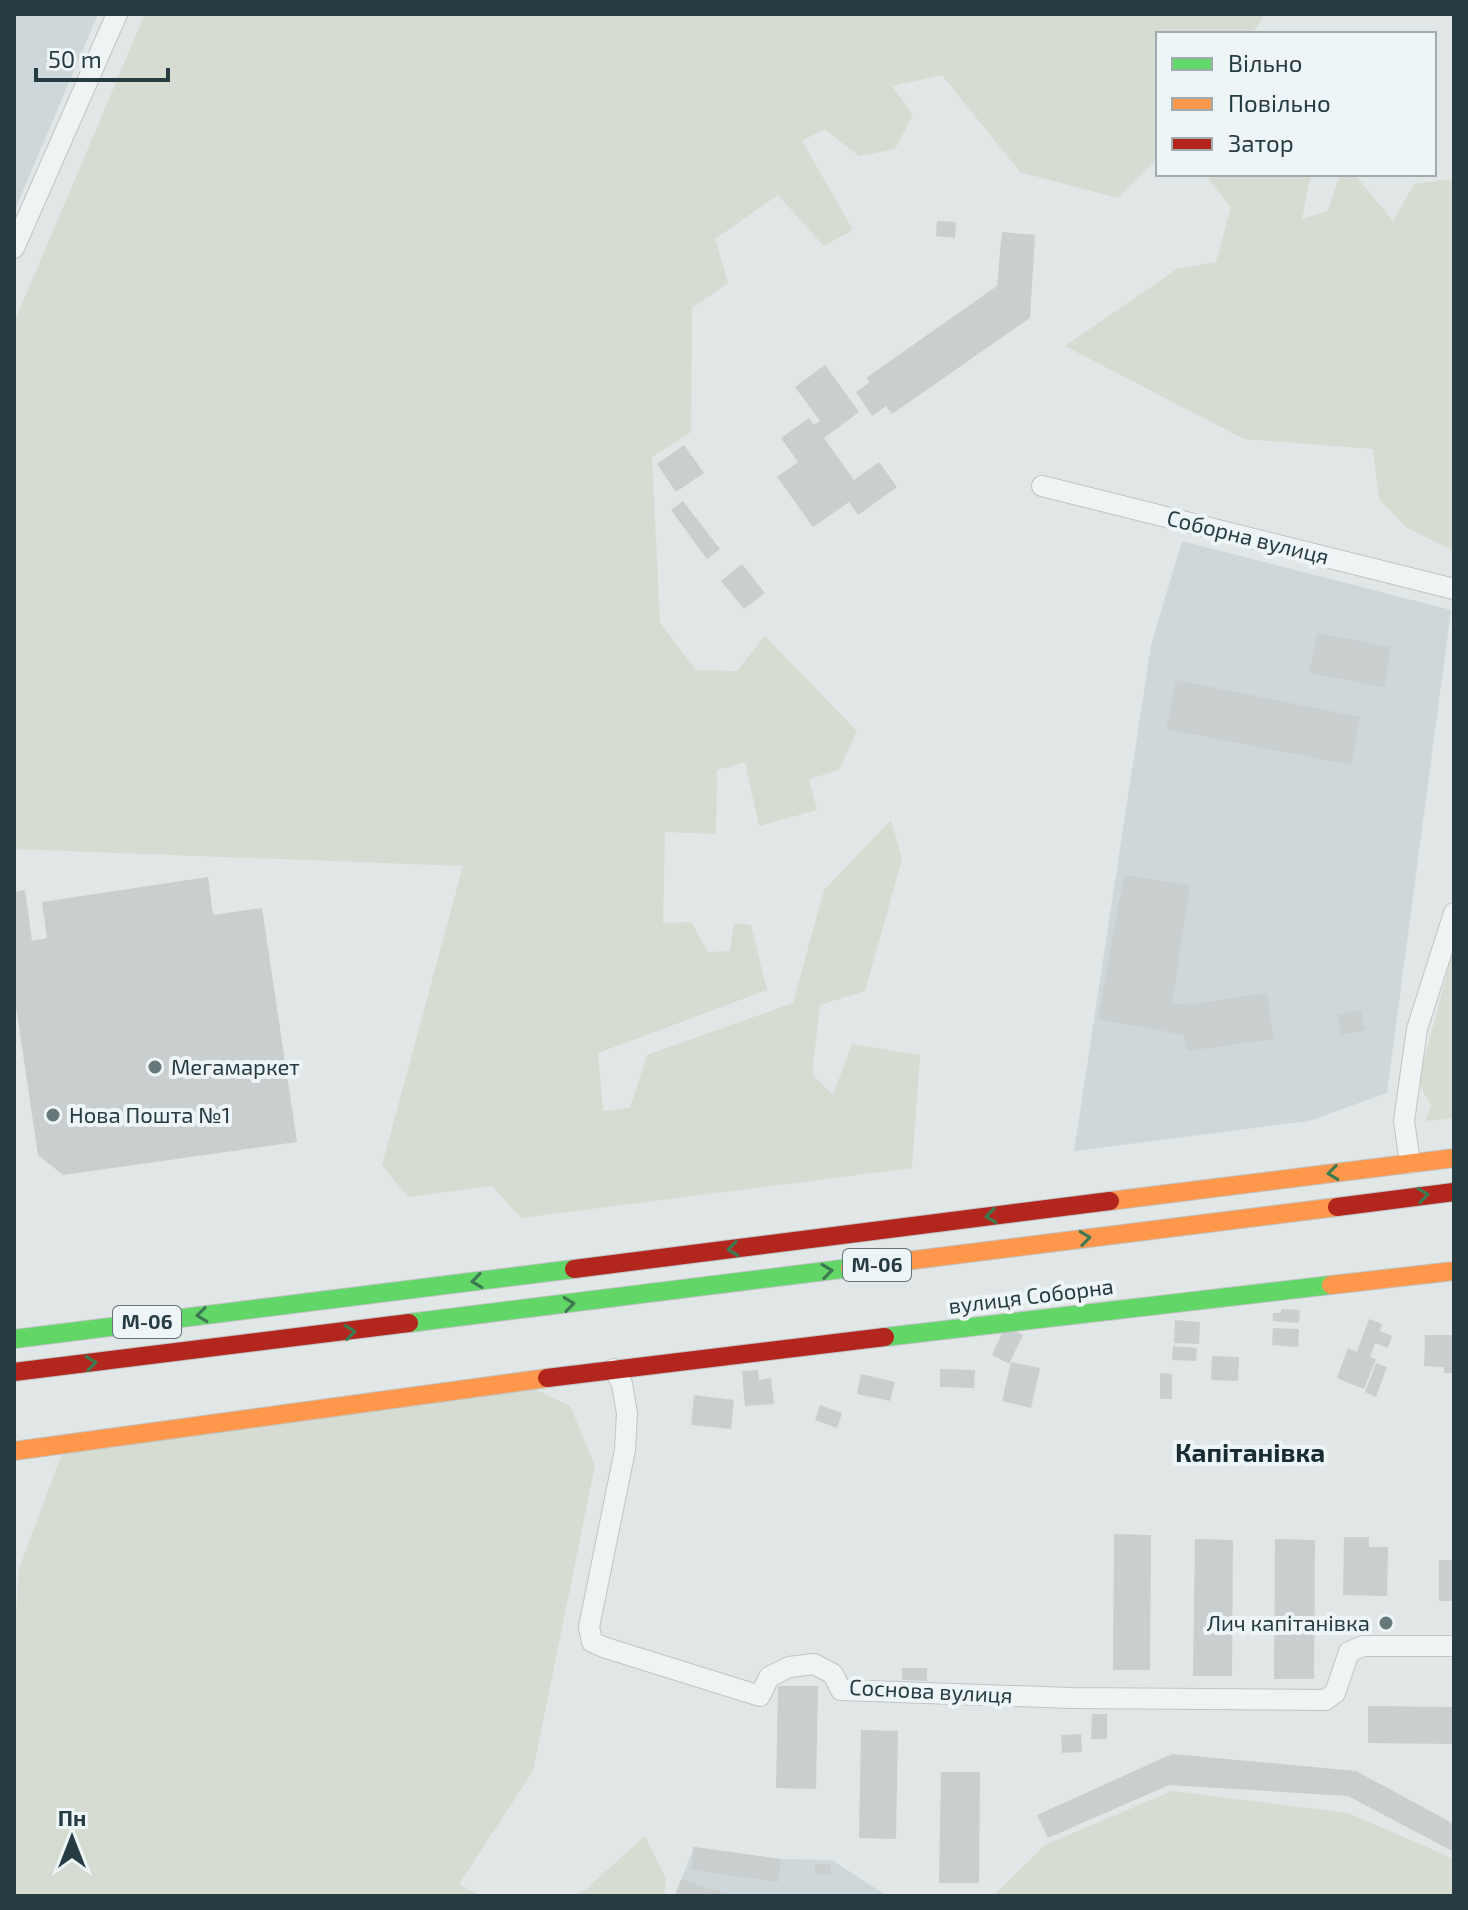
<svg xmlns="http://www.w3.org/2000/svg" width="1468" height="1910" viewBox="0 0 1468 1910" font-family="'Exo 2',sans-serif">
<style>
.built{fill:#ced8da}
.green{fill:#d6dcd1}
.building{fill:#c9cecf}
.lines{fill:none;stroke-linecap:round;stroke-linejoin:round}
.street-casing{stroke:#bfc4c4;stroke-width:22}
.fast-casing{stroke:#bfc4c4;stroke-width:20}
.slow-casing{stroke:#bfc4c4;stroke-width:20}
.jam-casing{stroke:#bfc4c4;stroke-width:20}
.street{stroke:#f0f3f3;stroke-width:20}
.fast{stroke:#63d668;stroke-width:18}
.slow{stroke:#ff974d;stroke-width:18}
.jam{stroke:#b3261e;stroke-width:18}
.oneway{stroke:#3e7a51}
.poi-dot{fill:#67787b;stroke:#eef5f7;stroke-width:3}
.labels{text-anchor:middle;stroke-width:8;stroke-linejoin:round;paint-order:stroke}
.shield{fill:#eef5f7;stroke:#627478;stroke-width:2}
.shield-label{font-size:20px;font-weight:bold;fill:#263c42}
.street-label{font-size:22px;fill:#263c42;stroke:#eef5f7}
.poi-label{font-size:22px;fill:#263c42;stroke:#eef5f7;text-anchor:start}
.quarter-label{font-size:26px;font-weight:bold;fill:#182c32;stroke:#eef5f7}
</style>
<rect width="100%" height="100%" fill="#e1e6e6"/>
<path class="built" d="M14,14H98L14,212Z
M1182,541L1451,610L1387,1093L1309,1121L1074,1151L1151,645Z
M694,1847L781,1859L832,1860L887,1896H675Z"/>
<path class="green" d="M145,14H1265L1252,34H1158V158L1118,198L1020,172L942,75L892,86L913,115L895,149L859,156L824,129L802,141L853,230L824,246L778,195L715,239L728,283L692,308L691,432L652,457L660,623L696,670L737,671L765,636L857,731L839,770L809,779L817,810L759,826L745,762L717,770L716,834L665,832L663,923L691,922L708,952L730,951L734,923L751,925L767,990L598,1053L603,1111L630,1108L647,1055L793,1003L824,890L891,820L902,859L865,991L820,1005L812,1074L833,1095L852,1044L920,1055L912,1168L521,1218L492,1186L408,1197L382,1165L463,866L14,849V323Z
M1210,174H1311L1302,219L1328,211L1340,174H1354L1393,221L1414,184L1454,179V551L1407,528L1379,499L1373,449L1244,439L1065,346L1177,269L1216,262L1231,207L1208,179Z
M1454,948V1118L1426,1121L1431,1105L1418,1083Z
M522,1383L570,1406L595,1465L533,1771L459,1884L480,1896H14V1643L19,1569L63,1451Z
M1172,1791L1348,1813L1454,1859V1896H993L1045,1845Z
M645,1836L666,1879L664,1896H573L586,1889Z"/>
<path class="building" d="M937,221L956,222L955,238L936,236Z
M1002,232L1035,235L1030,318L892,414L886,406L872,416L856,392L870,382L866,378L997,286Z
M825,365L859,412L824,438L854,480L879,462L897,487L858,515L849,502L813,527L777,477L798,462L781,438L809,418L814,425L820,421L795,387Z
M684,445L704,473L676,492L657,464Z
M683,501L720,549L707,559L671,510Z
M742,564L765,593L744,609L721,581Z
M1317,633L1391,647L1384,687L1309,673Z
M1176,680L1360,717L1351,765L1166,729Z
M1124,875L1190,885L1172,1003L1185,1005L1267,993L1274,1039L1187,1051L1184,1035L1098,1019Z
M208,877L213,915L262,908L297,1142L63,1175L38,1155L14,993V892L25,890L32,941L47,938L42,902Z
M1361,1010L1365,1030L1341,1035L1337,1015Z
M1281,1309L1300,1310L1299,1323L1273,1321V1313H1281Z
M1369,1319L1382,1324L1380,1331L1392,1336L1388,1348L1375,1343L1370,1357L1376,1359L1364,1389L1337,1378L1348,1348L1357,1352Z
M1175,1320L1200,1322L1199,1344L1174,1343Z
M1005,1326L1023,1335L1009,1364L992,1355Z
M1273,1328L1299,1329L1298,1347L1272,1345Z
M1425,1335H1454V1373H1444V1367L1424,1366Z
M1173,1346L1197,1348L1196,1361L1172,1360Z
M1212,1356L1239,1357L1238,1381L1211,1380Z
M1011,1362L1040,1368L1031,1408L1002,1401Z
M1376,1363L1387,1367L1376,1397L1365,1392Z
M940,1369L975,1370L974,1388L940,1387Z
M758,1370L759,1380L771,1378L774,1404L745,1406L742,1371Z
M1160,1373L1172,1374V1399H1160Z
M861,1374L895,1382L890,1401L857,1394Z
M694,1395L734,1400L731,1429L691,1425Z
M820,1405L842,1413L837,1428L815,1420Z
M1114,1534L1151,1535L1150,1670H1113Z
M1344,1537H1369V1547H1388L1387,1596L1343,1595Z
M1195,1539L1233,1540L1232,1676H1193Z
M1275,1539L1315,1540L1314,1679H1274Z
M1439,1560H1454V1601H1439Z
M902,1668H927V1681L902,1680Z
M778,1686H818L816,1789L776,1788Z
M1368,1706L1454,1707V1744L1368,1743Z
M1092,1714H1107V1739H1091Z
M861,1730L898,1731L896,1839L859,1838Z
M1081,1734L1082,1752L1062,1753L1061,1735Z
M1172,1754L1356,1771L1454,1824V1852L1348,1796L1169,1785L1048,1838L1037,1815Z
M941,1772H980L979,1883H939Z
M694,1847L781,1859L778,1882L691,1870Z
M815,1864H831V1875H815Z
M681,1879L731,1895V1896H675Z"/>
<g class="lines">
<g class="street-casing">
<path id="street" d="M14,248L117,14
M1042,486L1454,589
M1410,1163L1404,1121L1417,1029L1454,913
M614,1369L622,1384L627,1413L625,1450L589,1627L592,1642L603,1647L760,1696L769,1677L789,1667L814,1664L833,1674L841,1690L1071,1698L1325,1700L1335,1693L1349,1652L1363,1646H1454"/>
</g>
<g class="fast-casing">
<path id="fast" d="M409,1323L850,1268
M885,1337L1331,1285
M14,1339L574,1269"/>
</g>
<g class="slow-casing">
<path id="slow" d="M1110,1201L1454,1158
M850,1268L1337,1207
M1331,1285L1454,1271
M14,1451L547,1378"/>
</g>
<g class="jam-casing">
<path id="jam" d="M1337,1207L1454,1192
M574,1269L1110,1201
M14,1372L409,1323
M547,1378L885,1337"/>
</g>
<use href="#street" class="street"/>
<use href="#fast" class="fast"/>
<use href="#slow" class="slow"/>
<use href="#jam" class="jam"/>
</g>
<defs><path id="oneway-chevron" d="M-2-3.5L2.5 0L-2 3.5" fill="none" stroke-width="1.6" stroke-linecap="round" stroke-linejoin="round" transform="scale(2)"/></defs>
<g class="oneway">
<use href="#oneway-chevron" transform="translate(1333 1173) rotate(173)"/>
<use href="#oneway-chevron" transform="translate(1423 1195) rotate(-7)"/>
<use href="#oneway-chevron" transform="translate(991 1216) rotate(173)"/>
<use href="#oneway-chevron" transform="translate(1085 1238) rotate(-7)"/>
<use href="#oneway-chevron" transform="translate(733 1249) rotate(173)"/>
<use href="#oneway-chevron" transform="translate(827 1271) rotate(-7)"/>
<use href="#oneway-chevron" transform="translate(477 1281) rotate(173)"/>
<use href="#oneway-chevron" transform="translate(569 1304) rotate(-7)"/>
<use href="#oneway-chevron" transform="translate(202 1315) rotate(173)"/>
<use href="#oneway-chevron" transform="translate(350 1332) rotate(-7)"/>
<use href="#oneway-chevron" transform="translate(91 1363) rotate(-7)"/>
</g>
<g class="poi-dot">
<circle cx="155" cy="1067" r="8"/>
<circle cx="53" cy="1115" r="8"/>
<circle cx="1386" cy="1623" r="8"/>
</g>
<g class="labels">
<g class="shield">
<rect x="843" y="1249" width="68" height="32" rx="6"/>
<rect x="113" y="1306" width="68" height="32" rx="6"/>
</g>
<g class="shield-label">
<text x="877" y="1272">М-06</text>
<text x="147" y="1329">М-06</text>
</g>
<g class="street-label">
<text transform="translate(1248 537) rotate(14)" y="8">Соборна вулиця</text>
<text transform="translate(1031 1296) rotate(-7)" y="8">вулиця Соборна</text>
<text transform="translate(931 1691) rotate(3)" y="8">Соснова вулиця</text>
</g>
<g class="poi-label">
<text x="171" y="1075">Мегамаркет</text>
<text x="69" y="1123">Нова Пошта №1</text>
<text x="1370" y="1631" text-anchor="end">Лич капітанівка</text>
</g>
<g class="quarter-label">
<text x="1250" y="1462">Капітанівка</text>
</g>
</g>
<rect width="1468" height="1910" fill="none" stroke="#263c42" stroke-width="32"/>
<rect x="1156" y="32" width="280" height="144" fill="#eef5f7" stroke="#9eabaf" stroke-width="2"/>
<rect x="1172" y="58" width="40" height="12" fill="#63d668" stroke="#9eabaf" stroke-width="2"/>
<text x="1228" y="72" font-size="24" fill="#263c42">Вільно</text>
<rect x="1172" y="98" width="40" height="12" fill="#ff974d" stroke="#9eabaf" stroke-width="2"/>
<text x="1228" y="112" font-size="24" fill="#263c42">Повільно</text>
<rect x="1172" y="138" width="40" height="12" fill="#b3261e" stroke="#9eabaf" stroke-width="2"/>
<text x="1228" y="152" font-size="24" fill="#263c42">Затор</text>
<g transform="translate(72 1838)" stroke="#eef5f7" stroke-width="6" paint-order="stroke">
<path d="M0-6L14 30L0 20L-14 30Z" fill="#263c42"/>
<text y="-12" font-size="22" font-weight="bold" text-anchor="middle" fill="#263c42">Пн</text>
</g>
<path d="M36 68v12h132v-12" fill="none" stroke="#263c42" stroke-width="4"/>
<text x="48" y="68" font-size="24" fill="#263c42" stroke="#eef5f7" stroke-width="6" paint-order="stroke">50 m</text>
</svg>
